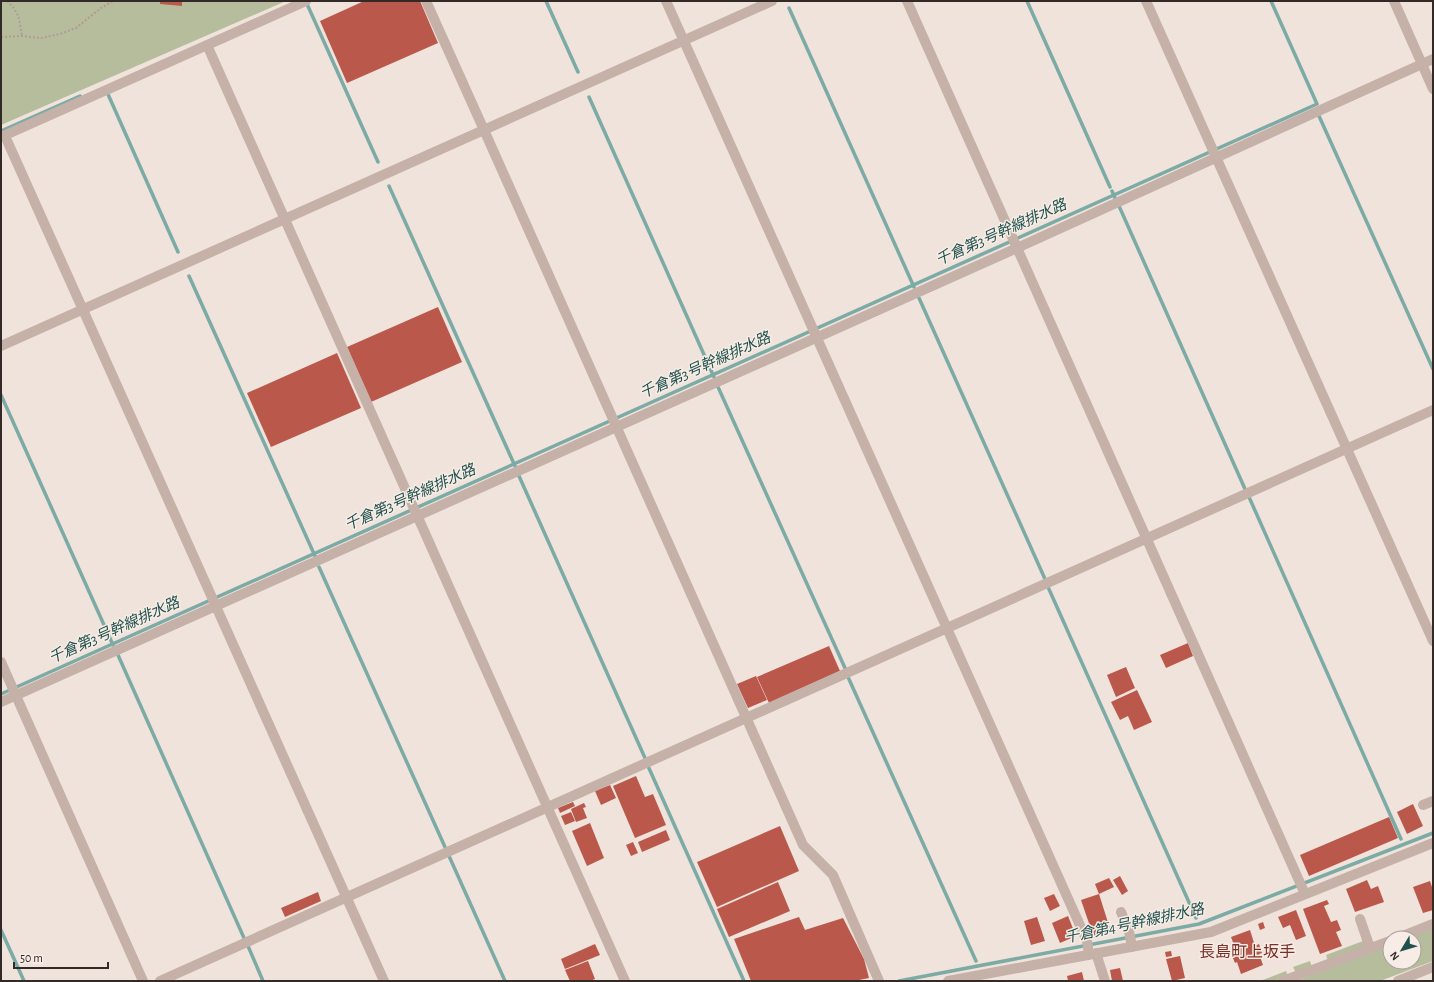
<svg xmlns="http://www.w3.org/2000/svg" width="1434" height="982" viewBox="0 0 1434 982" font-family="'Alegreya Sans','Noto Sans JP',sans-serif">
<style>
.green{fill:#b6bd9c}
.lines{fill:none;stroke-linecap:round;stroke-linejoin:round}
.stream{stroke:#7caaa5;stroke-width:3.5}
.building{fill:#bb584c}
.path{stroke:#b29b92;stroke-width:2;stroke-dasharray:2 2;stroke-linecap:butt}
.minor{stroke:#c6b1a8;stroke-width:10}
.labels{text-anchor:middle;stroke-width:3;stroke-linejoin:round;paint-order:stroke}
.water-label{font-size:15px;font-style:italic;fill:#21514e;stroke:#f7ede6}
.quarter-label{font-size:16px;fill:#7b3027;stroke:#f7ede6}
</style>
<rect width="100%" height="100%" fill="#efe3db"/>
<path class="green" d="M1,1H286L1,125Z
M1433,928V961L1380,981H1297L1390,945V962H1414V938H1408Z
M1363,941L1366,947L1328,961L1326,955Z
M1310,961L1312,967L1296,973L1293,967Z
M1286,971L1288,976L1274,981H1260Z"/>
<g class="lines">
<path class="stream" d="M546,1L578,72
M1027,1L1110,187
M307,4L378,162
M789,8L914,287
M107,92L178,252
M589,97L714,377
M1319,116L1433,369
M1,131L80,96
M389,186L515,466
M1112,191L1115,198
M1119,206L1245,489
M189,276L315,556
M919,298L1045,579
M718,387L845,668
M1,395L113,645
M519,476L645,758
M1249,497L1401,839
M319,567L445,847
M1048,587L1196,918
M118,655L244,938
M848,677L976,961
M1,694L1317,104L1271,1
M648,766L744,981
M449,856L505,981
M1,930L24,981
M248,946L263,981
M899,981L1199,924L1433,833"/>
</g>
<path class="building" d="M160,1H182V6L160,4Z
M364,1H420L438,43L347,83L320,21Z
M438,307L462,362L371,402L347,347Z
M337,353L361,408L271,447L247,393Z
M1188,643L1193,656L1166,668L1160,655Z
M829,646L840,671L769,703L757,677Z
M1126,667L1135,688L1116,697L1107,675Z
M756,676L767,700L748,708L737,684Z
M1137,690L1152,722L1134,730L1128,716L1120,720L1111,702Z
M636,776L645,797L653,794L666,825L635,838L613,786Z
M610,785L616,798L601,805L595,791Z
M573,802L575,806L560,813L558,808Z
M584,803L586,807L583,808L587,818L576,822L571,809Z
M1413,804L1423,826L1407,834L1397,812Z
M571,812L575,821L565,825L561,816Z
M1389,817L1398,838L1309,876L1300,855Z
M590,823L604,858L587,866L572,831Z
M780,826L799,871L717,907L697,862Z
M666,830L670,840L642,852L638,842Z
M633,842L638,853L631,856L626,845Z
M1120,876L1128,891L1122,895L1113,880Z
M1109,878L1114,887L1099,894L1095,884Z
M1367,880L1371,889L1378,886L1384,902L1355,912L1346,889Z
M1430,881L1432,887L1433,886V910L1423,913L1413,887Z
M778,882L790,911L729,937L717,909Z
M318,892L321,901L285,917L281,908Z
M1054,894L1060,906L1050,911L1044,898Z
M1099,894L1111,932L1094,938L1081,900Z
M1327,900L1329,904L1324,906L1331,922L1337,920L1341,930L1336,932L1342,946L1320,954L1303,909Z
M1296,910L1306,936L1296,940L1290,925L1283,928L1278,917Z
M1068,916L1076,936L1060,943L1052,923Z
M799,917L805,930L843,918L864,959L869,978L854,981H751L734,939Z
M1037,917L1045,941L1031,945L1024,921Z
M1263,922L1265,928L1260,930L1258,924Z
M1250,930L1255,946L1259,944L1262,953L1259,954L1263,965L1241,974L1237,962L1235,963L1231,953H1233L1231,946L1234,945L1231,937Z
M595,944L600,955L565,969L561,959Z
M1171,951L1172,956L1166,957L1165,952Z
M1180,956L1185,978L1172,981L1166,959Z
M588,961L595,979L590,981H570L565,970Z
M1120,968L1123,981H1112L1110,970Z
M1082,972L1084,981H1068L1067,976Z"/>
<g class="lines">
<path class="path" d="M7,1C20,13 19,19 22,36
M60,1H62
M1,37L22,36L41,38L60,34L76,28L101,8L113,1"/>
<path class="minor" d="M426,1L484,130L803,845L833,875L879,981
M666,1L1087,941L1089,955
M907,1L1305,894
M1146,1L1433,641
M1394,1L1433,89
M207,45L625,981
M5,136L384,981
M1,137L306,1
M1,346L772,1
M1,662L143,981
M1,702L1017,248L1433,59
M1423,805L1433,801
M1121,912L1129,931L1132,947
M1360,919L1370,948
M1398,938L1433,924
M1096,953L1105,981
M160,981L1433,410
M948,981L1211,932L1433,843
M1283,981L1390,941
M1398,981L1433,967"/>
</g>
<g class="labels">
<g class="water-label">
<text transform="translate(1001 232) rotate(-24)" y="5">千倉第3号幹線排水路</text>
<text transform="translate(705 365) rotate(-24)" y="5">千倉第3号幹線排水路</text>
<text transform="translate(410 497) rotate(-24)" y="5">千倉第3号幹線排水路</text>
<text transform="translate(114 630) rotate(-24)" y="5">千倉第3号幹線排水路</text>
<text transform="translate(1134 923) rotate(-12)" y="5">千倉第4号幹線排水路</text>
</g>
<g class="quarter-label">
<text x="1247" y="957">長島町上坂手</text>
</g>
</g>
<rect width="1434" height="982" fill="none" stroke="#332927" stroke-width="4"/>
<g transform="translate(1402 950) rotate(232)"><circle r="19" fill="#f7ede6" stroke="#a99f9a"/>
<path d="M0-3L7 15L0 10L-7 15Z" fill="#21514e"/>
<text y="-6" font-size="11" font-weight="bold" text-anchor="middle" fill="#332927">N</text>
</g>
<path d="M14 962v6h94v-6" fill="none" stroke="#332927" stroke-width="2"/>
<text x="20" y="962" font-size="12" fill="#332927" stroke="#f7ede6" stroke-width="3" paint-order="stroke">50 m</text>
</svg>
